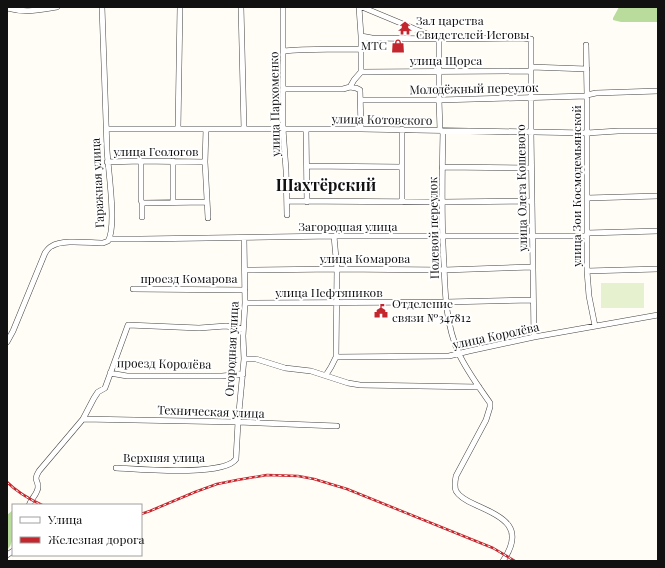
<svg xmlns="http://www.w3.org/2000/svg" width="665" height="568" viewBox="0 0 665 568" font-family="'Playfair Display',serif">
<style>
.forest{fill:#b9dc9c}
.pitch{fill:#e6f2cf}
.lines{fill:none;stroke-linecap:round;stroke-linejoin:round}
.minor-casing{stroke:#444;stroke-width:6}
.minor{stroke:#fff;stroke-width:5}
.rail-casing{stroke:#c4262e;stroke-width:2.5}
.rail{stroke:#fff;stroke-width:1;stroke-dasharray:3;stroke-linecap:butt}
.labels{text-anchor:middle;stroke-width:4;stroke-linejoin:round;paint-order:stroke}
.poi-label{font-size:12px;fill:#111;stroke:#fff;text-anchor:start}
.street-label{font-size:12px;fill:#111;stroke:#fff}
.district-label{font-size:16px;font-weight:bold;fill:#111;stroke:#fff}
</style>
<rect width="100%" height="100%" fill="#fffdf5"/>
<path class="forest" d="M619,7H658V22H621L613,20V18Z
M13,510C13,522 16,542 7,550V515Z"/>
<path class="pitch" d="M601,283H644V308H601Z"/>
<g class="lines">
<g class="minor-casing">
<path id="minor" d="M241,7L244,129
M283,7V129L286,170L287,215
M359,7L361,36V72L354,80L350,87L356,88L360,90L361,129
M362,7L439,39L521,38L531,39V132L534,337
M7,8C26,13 37,10 57,7
M361,36L372,38L439,39V100L440,130
M586,45L587,95V271L589,296L595,326
M284,51C310,48 335,50 361,49
M531,67L587,69
M361,72L531,71
M284,89H343L350,87
M587,95L596,93L658,91
M361,100H439L587,96
M178,128L180,7
M106,129H361L587,133L618,131H658
M206,129L205,162L208,218
M306,129L307,202
M402,129V202
M443,131C442,175 441,220 444,264C445,295 446,325 459,354C467,371 479,387 490,403V407L486,420L456,476C455,481 454,486 456,491C460,498 469,502 476,505C505,518 525,528 503,561
M141,161V200L142,203V217
M173,161V202
M107,162L141,161L205,162
M307,166L402,167
M442,167L531,168
M587,198L658,196
M287,201L442,202L532,201
M142,203L207,202
M587,233L658,231
M109,239H141L334,236H587
M245,270L337,269L444,270L533,267
M587,271L658,269
M133,289L245,290
M245,303L446,302L533,300
M7,342L13,331L45,253C47,250 49,247 52,246C62,239 90,243 103,243L108,241C117,227 108,169 107,150C105,103 104,55 102,7
M336,357L449,356L469,351L534,337L658,315
M244,359H256L285,368L311,371L348,383L360,385L479,387
M110,373L127,376H222L243,374
M326,375L331,367L336,357L337,269L334,236
M83,419L238,422L337,426
M116,468C137,469 224,477 236,459L238,422L244,359L243,336L245,303L244,238
M29,505L30,503C32,498 38,493 38,487C38,479 33,481 39,471L83,419L94,398L98,392L105,388L128,325L199,328L226,326L243,329
M7,555L13,551"/>
</g>
<use href="#minor" class="minor"/>
<g class="rail-casing">
<path id="rail" d="M7,482C17,492 29,499 42,505
M141,514L150,511L195,492L217,484L237,480L267,475L298,476L314,479L347,489L493,548L515,561"/>
</g>
<use href="#rail" class="rail"/>
</g>
<defs>
<g id="temple-bare" transform="scale(1.08)"><path d="M0-6L5-2H3V0L6.5 2.5H4V6H1.5V3h-3V6H-4V2.5H-6.5L-3 0V-2H-5Z" fill="#c4262e" stroke="#fff" stroke-width="2.5" paint-order="stroke"/></g>
<g id="shop-bare" transform="scale(1.08)"><path d="M-5-2.5h2.3a2.7 3.5 0 0 1 5.4 0H5L5.5 6h-11ZM-1.5-2.5h3a1.5 2.3 0 0 0-3 0Z" fill="#c4262e" stroke="#fff" stroke-width="2.5" paint-order="stroke"/></g>
<g id="civic-bare" transform="scale(1.08)"><path d="M-.6-6.5H3V-4.5H.6V-3L4-1V1h2V6H-6V1h2V-1L-.6-3ZM-1.2 2.5V6h2.4V2.5Z" fill="#c4262e" stroke="#fff" stroke-width="2.5" paint-order="stroke"/></g>
</defs>
<g fill-rule="evenodd">
<use href="#temple-bare" x="405" y="28"/>
<use href="#shop-bare" x="398" y="46"/>
<use href="#civic-bare" x="381" y="311"/>
</g>
<g class="labels">
<g class="poi-label">
<text x="416" y="25">Зал царства<tspan x="416" dy="14">Свидетелей Иеговы</tspan></text>
<text x="387" y="50" text-anchor="end">МТС</text>
<text x="392" y="308">Отделение<tspan x="392" dy="14">связи №347812</tspan></text>
</g>
<g class="street-label">
<text x="446" y="65">улица Щорса</text>
<text transform="translate(474 89) rotate(-1)" y="4">Молодёжный переулок</text>
<text transform="translate(275 104) rotate(-91)" y="4">улица Пархоменко</text>
<text transform="translate(382 120) rotate(1)" y="4">улица Котовского</text>
<text x="156" y="156">улица Геологов</text>
<text transform="translate(98 183) rotate(-93)" y="4">Гаражная улица</text>
<text transform="translate(577 186) rotate(-90)" y="4">улица Зои Космодемьянской</text>
<text transform="translate(522 188) rotate(-91)" y="4">улица Олега Кошевого</text>
<text x="348" y="231">Загородная улица</text>
<text transform="translate(434 228) rotate(-91)" y="4">Полевой переулок</text>
<text x="365" y="263">улица Комарова</text>
<text x="189" y="283">проезд Комарова</text>
<text x="329" y="297">улица Нефтяников</text>
<text transform="translate(496 336) rotate(-12)" y="4">улица Королёва</text>
<text transform="translate(232 349) rotate(-87)" y="4">Огородная улица</text>
<text transform="translate(164 364) rotate(1)" y="4">проезд Королёва</text>
<text transform="translate(211 412) rotate(2)" y="4">Техническая улица</text>
<text x="164" y="462">Верхняя улица</text>
</g>
<g class="district-label">
<text x="326" y="191">Шахтёрский</text>
</g>
</g>
<rect width="665" height="568" fill="none" stroke="#111111" stroke-width="16"/>
<rect x="12" y="504" width="130" height="52" fill="#ffffff" stroke="#a0a0a0"/>
<rect x="20" y="517" width="20" height="6" fill="#ffffff" stroke="#a0a0a0"/>
<text x="48" y="524" font-size="12" fill="#111111">Улица</text>
<rect x="20" y="537" width="20" height="6" fill="#c4262e" stroke="#a0a0a0"/>
<text x="48" y="544" font-size="12" fill="#111111">Железная дорога</text>
</svg>
